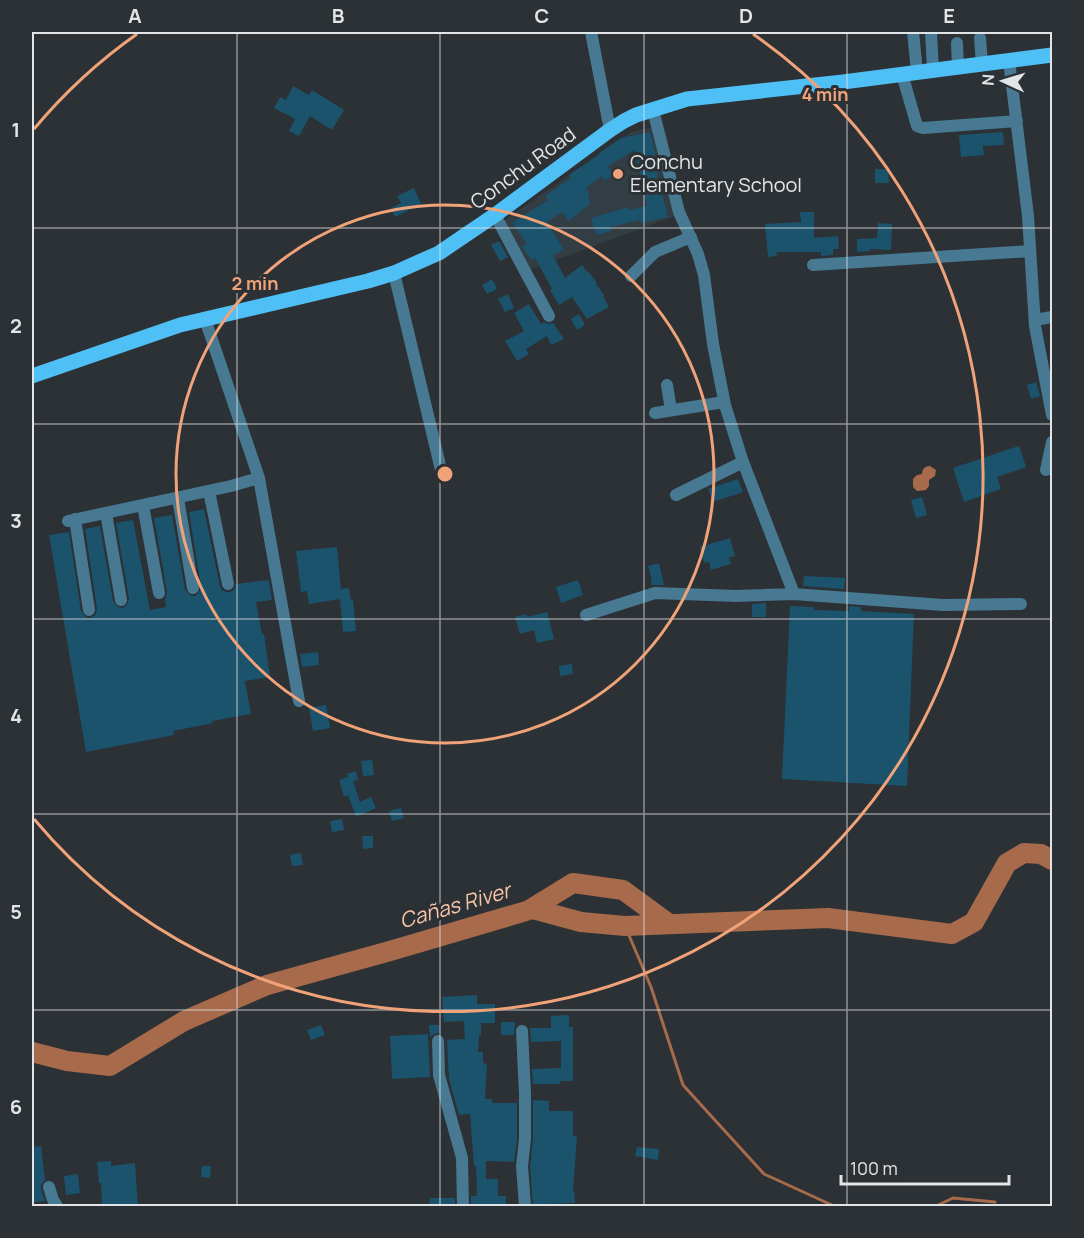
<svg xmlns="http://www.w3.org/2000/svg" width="1084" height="1238" viewBox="0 0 1084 1238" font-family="Manrope,sans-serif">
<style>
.built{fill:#323d44}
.water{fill:#a76a4a}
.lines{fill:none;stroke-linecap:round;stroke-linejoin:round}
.stream{stroke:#a76a4a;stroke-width:3}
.river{stroke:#a76a4a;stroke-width:20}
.building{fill:#1b536d}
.minor{stroke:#477993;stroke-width:12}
.major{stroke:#4fc0f6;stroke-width:15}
.grid{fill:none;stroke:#e2e5e7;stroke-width:1.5;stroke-opacity:0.55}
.ring{fill:none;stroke:#f0a279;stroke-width:3}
.poi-dot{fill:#f0a279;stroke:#2c3135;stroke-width:2}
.labels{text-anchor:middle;stroke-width:6;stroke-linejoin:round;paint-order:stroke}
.poi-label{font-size:20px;fill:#e2e5e7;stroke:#2c3135;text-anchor:start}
.street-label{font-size:20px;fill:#e2e5e7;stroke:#2c3135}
.water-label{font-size:21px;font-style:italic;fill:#f9c3a7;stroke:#2c3135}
.centre{fill:#f0a279;stroke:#2c3135;stroke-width:3}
.ring-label{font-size:18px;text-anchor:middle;font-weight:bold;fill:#f0a279;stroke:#2c3135;stroke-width:6;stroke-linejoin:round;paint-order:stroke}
.neatline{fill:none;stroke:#e2e5e7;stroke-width:2}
.grid-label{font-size:20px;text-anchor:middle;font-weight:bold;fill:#e2e5e7}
</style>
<rect width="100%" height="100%" fill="#2c3135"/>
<path class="built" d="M653,127L675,216L526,271L502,222L631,132Z"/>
<path class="water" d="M930,466L936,470L935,476L929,480V486L926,490L917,491L913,487V479L917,475L922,474C922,469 925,466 930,466Z"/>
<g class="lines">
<path class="stream" d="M625,926L651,987L683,1085L764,1174L834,1206
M936,1206L953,1198L995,1202"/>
<path class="river" d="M529,910L573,883L623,890L668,923
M32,1052L67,1061L110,1066L184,1021L267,985L390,951L533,909L581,922L625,926L828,918L952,934L974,922L1007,863L1024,853L1041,854L1052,860"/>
</g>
<path class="building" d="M293,86L309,95L312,90L344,110L332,130L310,116L299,136L289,131L295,119L274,108L280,97L286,100Z
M650,132L660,173H657L668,217L641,223L640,220L610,227L611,231L596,235L591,218L628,207V210L647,206L635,150L608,166L614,174L605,181L602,176L587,187L590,204L569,221L562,212L547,222L564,250L553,255L565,278L582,265L587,272L588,271L597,283L596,284L604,295L603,296L609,307L587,319L572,297L559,305L550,290L552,289L535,258L531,260L522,246L527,244L512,223L548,200L545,196L571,178L569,175L600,154L599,153L621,138Z
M1003,132L1004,145L983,146L984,155L961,157L959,135Z
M875,169H888L889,183H875Z
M414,188L421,204L395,217L391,208L401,203L397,196Z
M800,212H814V238L838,236L839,249H833V255L821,256V252H776L777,256L768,257L765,224L801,222Z
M878,223L892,224L891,250L870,249V251L857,252V239L877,238Z
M499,241L508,257L500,261L491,245Z
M492,279L497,289L487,294L482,285Z
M508,294L514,308L505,312L498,299Z
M529,304L541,324L544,322L548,324L553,323L564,339L551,345L547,336L526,349L529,354L517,361L505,341L524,331L514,313Z
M579,314L585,325L577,330L571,319Z
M1036,382L1040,396L1031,399L1027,385Z
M1019,446L1026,467L997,477L1001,489L964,502L953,468Z
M738,479L743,492L713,502L708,489Z
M922,497L927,515L916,518L911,500Z
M204,509L220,586L222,590L226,592H230L234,590L236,584L269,580L272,600L256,602L262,634H264L270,677L245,681L251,714L212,721L213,723L173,731L174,735L86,752L49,535L69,532L81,611L86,617L91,618L96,614L97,609L85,529L100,526L113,601L118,607L123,608L128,603L129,599L116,523L133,520L150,610L166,607L165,599L167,592L154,518L172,515L185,589L190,595L195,596L200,591L201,587L189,512Z
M730,538L735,556L729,557L731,564L711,570L709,562L704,563L700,547Z
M337,547L341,589L349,588L351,600H353L356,631L343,632L340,599L309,604L307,591L301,592L296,551Z
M659,563L664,585H652L651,581L652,580L648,566Z
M804,576L845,578L844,589L803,586Z
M578,580L583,595L561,603L556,587Z
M766,603V617H752V604Z
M790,606L814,607V610L849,611V606L861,607V611L914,614L907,786L782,779Z
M547,612L554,639L537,643L534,630L520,634L515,617L526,614L527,617Z
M318,652L319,665L302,667L300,654Z
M572,664L573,674L560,676L559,666Z
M326,705L330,728L313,731L309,708Z
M372,760L374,775L363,776L361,761Z
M356,771L358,780L353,781L360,802L371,797L376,808L356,817L348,795L344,797L339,780L348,777L347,774Z
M401,808L404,818L392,821L389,811Z
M342,819L344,830L332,832L330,821Z
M362,836H373V848L363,849Z
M301,853L303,865L292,866L290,855Z
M477,995V1004H495V1023H481V1035H479L478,1052H483V1063L487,1064L485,1099H492V1103H517V1139L514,1162L486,1161V1179H498V1196H506V1206H478V1205H471V1196H477L476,1166H474L470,1114L459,1115L449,1079L447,1040L465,1039L464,1021L444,1022L442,997Z
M569,1015V1027H573V1081H560V1084H533L532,1069L561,1068V1041L531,1042L530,1028H551V1016Z
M501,1022H515L514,1035H501Z
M321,1025L325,1035L311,1040L307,1030Z
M429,1025H439V1033L434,1034L430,1037Z
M428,1034L430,1077L392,1079L390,1036Z
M533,1100L549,1101V1111H573V1136H577L573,1191H574L575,1203L546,1204V1206H533L530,1166L533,1139Z
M41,1146L45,1180L41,1185V1189L45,1201L34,1202L32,1178V1147Z
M637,1147L659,1149L658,1160L635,1156Z
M111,1161V1166L135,1163L138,1206H106V1204H102L101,1183H99L97,1162Z
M202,1166H211L210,1178L201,1177Z
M78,1174L80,1193L66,1195L64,1176Z
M430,1198H455V1206H429Z"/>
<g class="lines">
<path class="minor" d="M591,32L610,130
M913,32L917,72
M931,32L933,70
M980,38L982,64
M957,43L958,67
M1009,61L1028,216L1035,326L1052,415
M902,74L917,126L923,128L1017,121
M653,110L679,212L698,254L704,275L713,344L725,405L743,462L794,594L943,605L1021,604
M495,215L549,316
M813,265L1030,251
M394,273L442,474
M631,276L655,252L691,237
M205,319L259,478L299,701
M1035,320L1052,317
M667,385L671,410
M655,413L724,402
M1046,470L1052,442
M209,491L228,584
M676,495L743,462
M178,498L193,588
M143,505L159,593
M106,513L121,600
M75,519L89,610
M68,521L231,486L259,478
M586,615L655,593L736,596L794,594
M522,1031L525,1094V1139L522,1166L525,1206
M438,1041L439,1075L462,1158L463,1206
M49,1187L53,1200L57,1206"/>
<path class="major" d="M32,376L180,325L368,281L394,273L439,253L495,215L610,130L624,121L636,115L687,99L843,82L1052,55"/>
</g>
<path class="grid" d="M237,32V1206M440,32V1206M644,32V1206M847,32V1206M32,228H1052M32,424H1052M32,619H1052M32,814H1052M32,1010H1052"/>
<g class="ring">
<circle cx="445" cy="474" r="269"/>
<path d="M34 129A537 537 0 0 1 137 34M753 34A537 537 0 1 1 34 819"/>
</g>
<circle class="poi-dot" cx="618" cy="174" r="6"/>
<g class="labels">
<g class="poi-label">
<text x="630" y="169">Conchu<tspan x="630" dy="23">Elementary School</tspan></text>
</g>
<g class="street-label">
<text transform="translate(523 168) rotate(-36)" y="7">Conchu Road</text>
</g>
<g class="water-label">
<text transform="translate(455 906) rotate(-16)" y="7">Cañas River</text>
</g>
</g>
<circle cx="445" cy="474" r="9" class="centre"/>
<g class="ring-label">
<text x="825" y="101">4 min</text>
<text x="255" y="290">2 min</text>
</g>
<rect width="1084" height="1238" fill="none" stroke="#2c3135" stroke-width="66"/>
<g transform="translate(1003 81) rotate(274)" stroke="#2c3135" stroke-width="4.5" paint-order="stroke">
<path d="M0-4.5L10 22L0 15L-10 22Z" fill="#e2e5e7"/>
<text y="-9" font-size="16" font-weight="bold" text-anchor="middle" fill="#e2e5e7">N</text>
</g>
<path d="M841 1175v9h168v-9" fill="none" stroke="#e2e5e7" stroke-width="3"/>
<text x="850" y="1175" font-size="18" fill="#e2e5e7" stroke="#2c3135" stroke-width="4.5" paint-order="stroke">100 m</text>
<rect x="33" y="33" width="1018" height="1172" class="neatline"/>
<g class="grid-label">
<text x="135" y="23">A</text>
<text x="338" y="23">B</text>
<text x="542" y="23">C</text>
<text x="746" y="23">D</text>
<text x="949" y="23">E</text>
<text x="16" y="137">1</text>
<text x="16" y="333">2</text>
<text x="16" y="528">3</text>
<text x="16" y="723">4</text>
<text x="16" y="919">5</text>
<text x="16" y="1114">6</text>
</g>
</svg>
